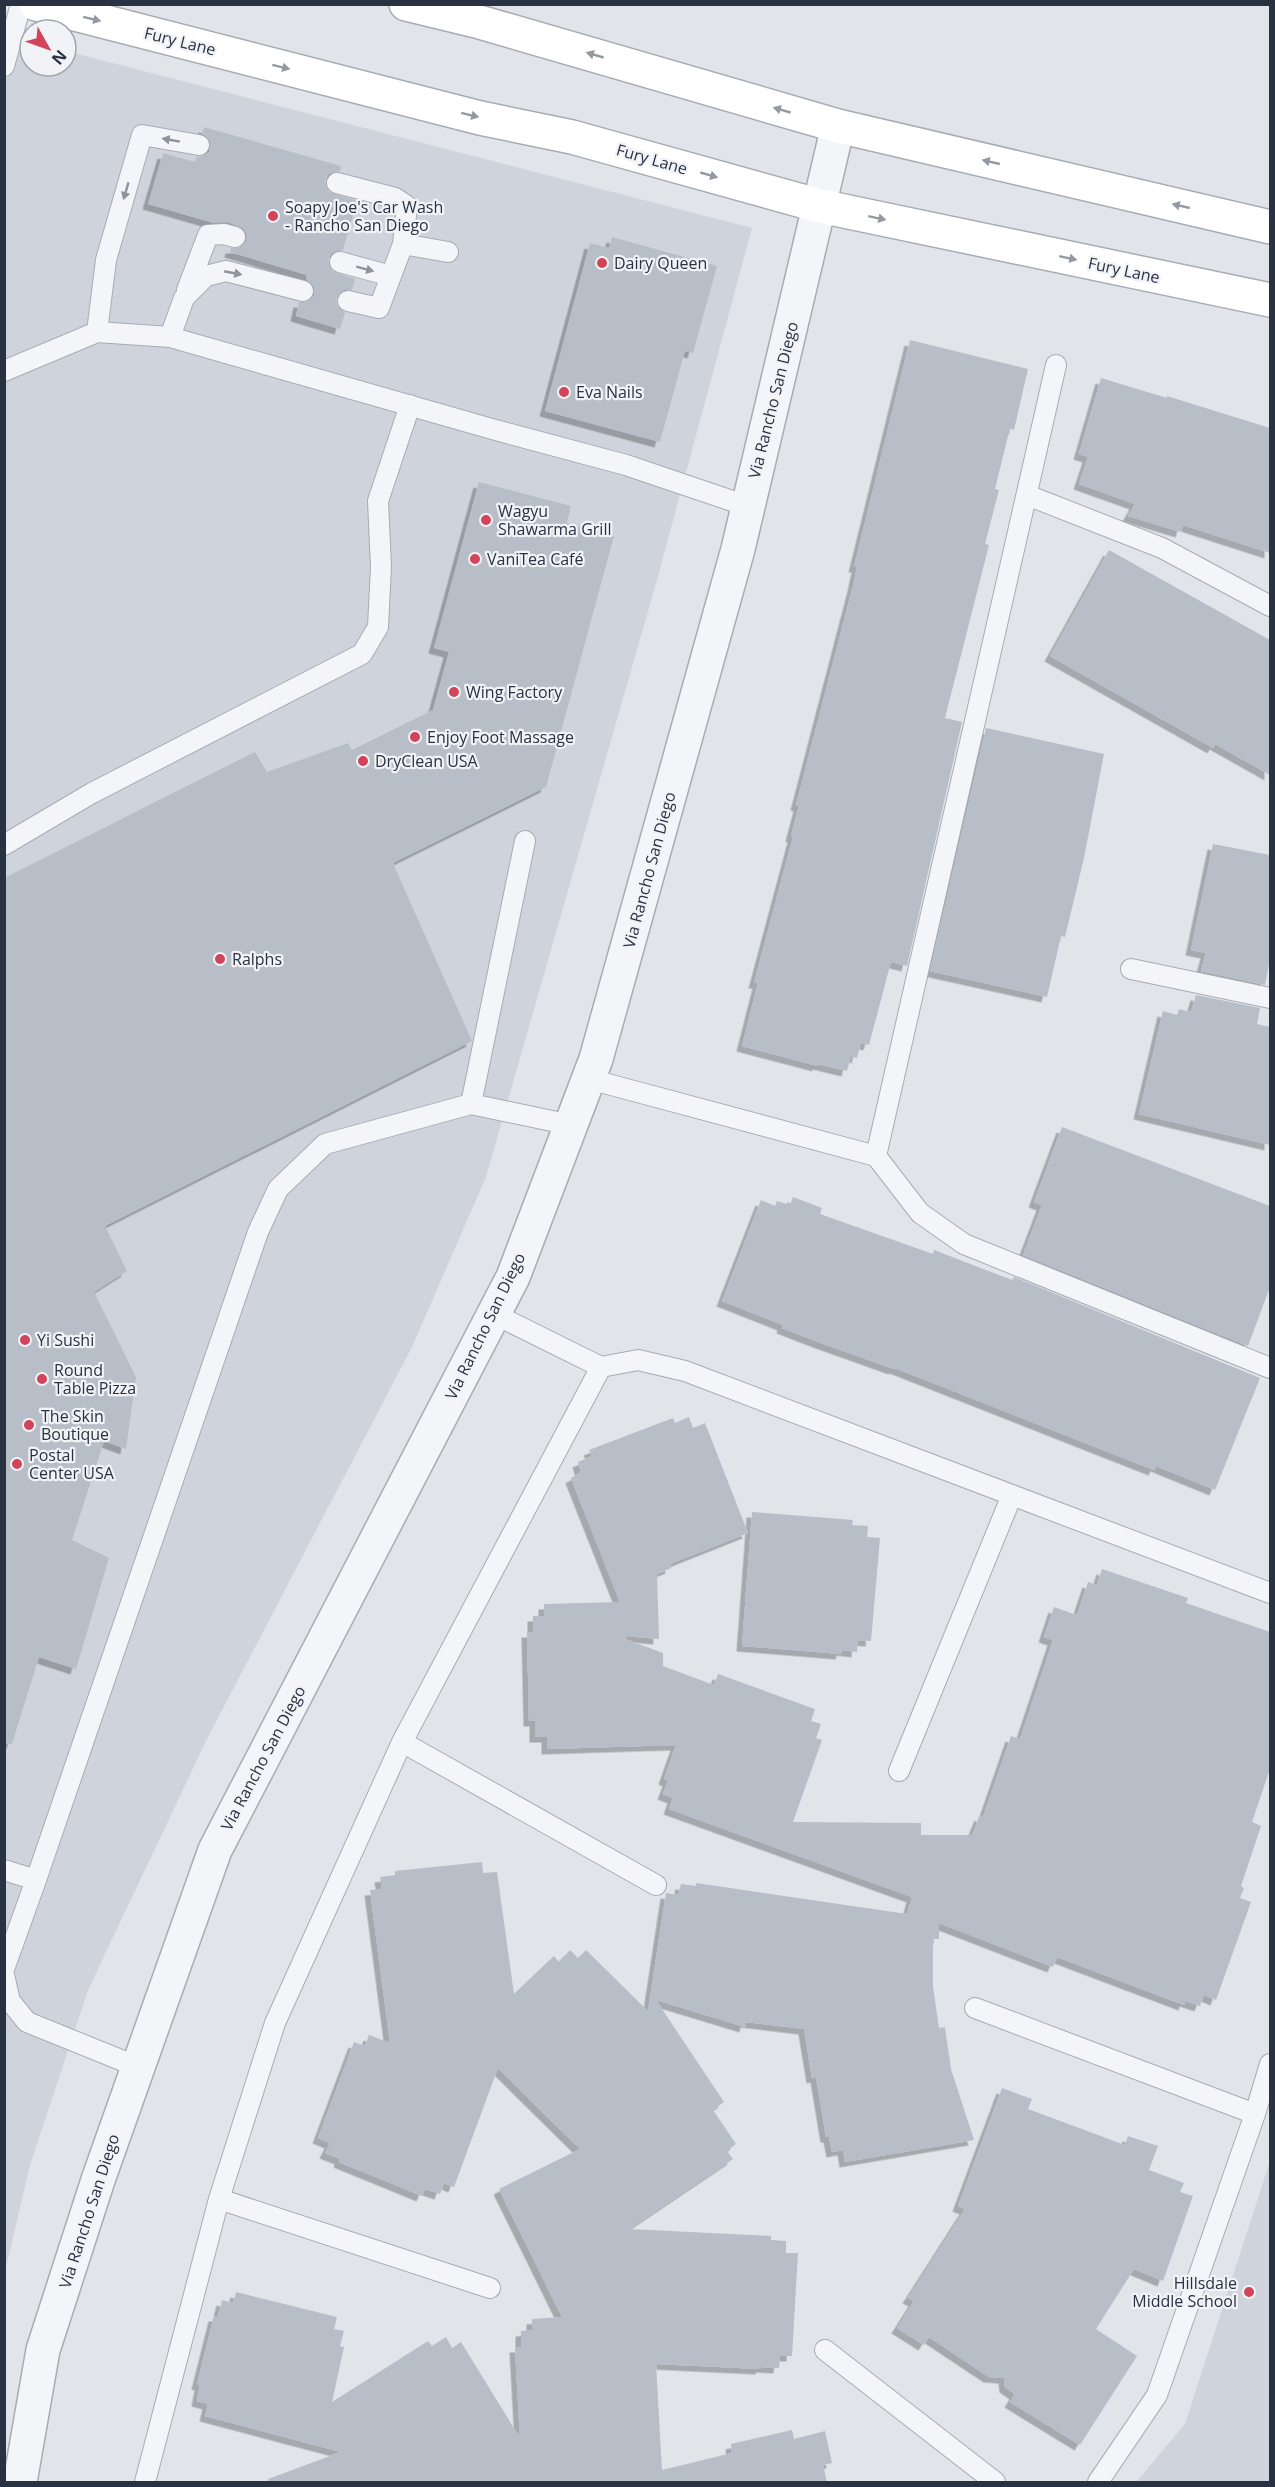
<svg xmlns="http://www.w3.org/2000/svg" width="1275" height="2487" viewBox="0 0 1275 2487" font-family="'Open Sans',sans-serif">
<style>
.built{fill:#cfd4dc}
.building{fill:#b8bec7;filter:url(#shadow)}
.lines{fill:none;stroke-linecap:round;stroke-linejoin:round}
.service-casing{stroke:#a6acb4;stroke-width:22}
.tertiary-casing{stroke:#a6acb4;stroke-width:36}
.secondary-casing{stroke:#a6acb4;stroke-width:36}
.service{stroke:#f4f5f8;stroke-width:20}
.tertiary{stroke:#f4f5f8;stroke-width:33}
.secondary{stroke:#fff;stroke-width:33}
.oneway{fill:#9498a0}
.oneway2{fill:#8e949d}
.poi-dot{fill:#d1445a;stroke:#f1f3f7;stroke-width:2}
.labels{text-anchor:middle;stroke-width:4.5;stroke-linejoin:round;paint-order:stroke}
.street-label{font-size:16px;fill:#293242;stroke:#f1f3f7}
.poi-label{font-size:16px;fill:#293242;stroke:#f1f3f7;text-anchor:start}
</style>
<defs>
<filter id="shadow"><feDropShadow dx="-5.5" dy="5.5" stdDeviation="0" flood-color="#0004"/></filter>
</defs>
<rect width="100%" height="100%" fill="#e1e5ea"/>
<path class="built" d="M4,35L30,42V66H66V51L752,228L657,580L486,1177L412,1347L207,1739L88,1990L30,2165L5,2272Z
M1270,2161V2482H1136L1185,2424Z"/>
<path class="building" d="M204,127L341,166L340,171L329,174L325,181L329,192L357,201L343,250L332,253L328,259L332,271L355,279L352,290H344L336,298L337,305L345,313L340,329L296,316L299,302H307L314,295V287L306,279L307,275L230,252L231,248H239L246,241L247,235L243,228L227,222L214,223L148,204L163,153L195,162L196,157L203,156L209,152L210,141L202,134Z
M612,237L717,266L693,353L685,351L660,442L545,411L590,243L609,248Z
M910,340L1028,369L1014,430L1010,428L995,489L999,490L985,544L989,545L945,718L962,722L907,966L891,962L869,1045L861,1043L857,1058L851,1056L847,1071L818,1064V1066L742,1046L758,983H754L793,837L791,836L799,806L796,805L853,586L857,567H854Z
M1101,378L1167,398V396L1270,428V553L1183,525L1181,532L1128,516L1135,504L1079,484L1088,457L1079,454Z
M479,482L571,506L567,523L614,536L546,787L393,863L472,1041L105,1226L127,1271L94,1292L136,1377L126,1449L104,1441L72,1540L109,1558L76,1669L39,1657L12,1744L4,1743V878L255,752L267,772L348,743L352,750L433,710L449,652L434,648Z
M1109,550L1270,640V775L1215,744L1213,748L1050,656Z
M986,728L1104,754L1084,858L1065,937L1061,936L1047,997L930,971Z
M1213,844L1270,855V958L1265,985L1201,971L1206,953L1191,950Z
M1196,995L1260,1008L1257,1024L1270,1027V1145L1139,1114L1163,1011L1177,1015L1179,1009L1191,1012Z
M1062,1127L1270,1206V1287L1248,1346L1023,1255L1042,1205L1034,1202Z
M793,1197L822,1208L820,1214L933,1254L934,1250L1012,1280L1014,1277L1260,1378L1215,1490L1156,1466L1154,1470L895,1368L894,1369L821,1343L782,1328L783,1325L722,1301L761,1200L775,1206L777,1201L790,1205Z
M689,1417L693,1428L705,1423L748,1533L670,1564L671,1568L657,1574L659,1639L626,1636L625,1639L663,1653V1666L714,1685L718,1674L815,1709L811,1721L821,1724L816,1738L822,1740L793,1822L921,1823V1835H972L980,1815L983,1817L1011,1736L1020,1739L1053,1640L1044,1637L1054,1607L1077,1615L1088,1582L1097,1585L1102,1569L1188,1598L1186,1603L1270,1632V1769L1252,1822L1261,1826L1241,1886L1244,1888L1240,1898L1251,1902L1216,2000L1204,1995L1200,2006L1185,2001L1184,2005L1057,1957L1053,1967L939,1923V1939H933V1987L939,2028L945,2027L951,2069L974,2140L845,2162L843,2150L832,2152L829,2137H826L816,2077L812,2078L804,2029L746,2022L745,2027L656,2000L724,2102L713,2110L736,2144L727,2151L733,2159L629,2229L771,2236V2240L786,2241V2253H798L792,2356H780L779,2368L761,2367V2369L656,2364L662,2470L732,2453L731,2444L792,2430L794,2439L825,2431L832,2463L823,2465L827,2482H268V2479L341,2452L205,2416L208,2404L197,2401L200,2385L197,2384L214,2316H218L222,2300L233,2303L236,2292L337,2317L334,2329L344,2331L340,2346L344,2347L332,2402L428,2341L432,2346L446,2337L452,2348L461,2342L520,2438L515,2347H521V2331L532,2330V2319L562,2317L499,2189L580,2149L498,2068L454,2187L444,2183L440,2194L425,2189L422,2196L339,2162L340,2159L325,2153L330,2143L318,2138L354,2042L365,2046L369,2035L390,2043L370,1890L382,1889L380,1877L395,1875V1871L482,1862L483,1873L497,1872L514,1994L554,1956L559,1962L570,1950L578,1958L586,1950L648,2011L666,1893L678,1895L681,1884L696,1886V1883L907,1914L912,1897L669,1809L673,1798L663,1794L668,1781L664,1779L676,1745L547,1749V1737H535V1721H529L527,1632H533V1616H544V1604L620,1602L571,1478L581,1472L578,1462L592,1456L589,1450L673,1418L675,1423Z
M752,1512L853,1520L852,1525L868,1526L867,1537L880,1538L871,1641L858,1640L857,1652L842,1650L841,1654L742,1646Z
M1002,2088L1032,2099L1028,2109L1125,2145L1128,2136L1158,2146L1149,2170L1184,2183L1180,2192L1193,2196L1163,2281L1134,2269L1096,2329L1137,2356L1080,2445L1010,2402L1015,2394L1005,2387L1004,2378L989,2377L929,2337L924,2345L897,2328L914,2301L908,2298L965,2209L958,2206Z"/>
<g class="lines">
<g class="service-casing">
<path id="service" d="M4,66L21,4
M337,183L395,198L407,206L403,244
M340,262L391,276
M187,290L208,235L224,234L235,237
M348,301L379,308L403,244L448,252
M97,332L106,260L142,135L199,145
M170,337L184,298L206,276L226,271L303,291
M4,371L97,332L170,337L492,429L626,465L747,506
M1027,495L1162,548L1270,606
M4,845L92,793L362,654L378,627L381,567L378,501L410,405
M1131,969L1270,998
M589,1079L876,1156L1056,365
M471,1104L525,841
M876,1156L920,1213L964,1244L1270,1368
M494,1314L601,1367L402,1742L656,1885
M601,1367L638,1360L685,1371L1270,1593
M402,1742L275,2023L219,2199L490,2288
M899,1771L1012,1495
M4,1870L36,1880L4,1969
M36,1880L258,1232L278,1189L325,1144L471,1104L571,1125
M4,1975L10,2001L27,2022L138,2067
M975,2008L1255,2114L1157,2395L1098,2482
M1255,2114L1270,2064
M825,2350L995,2482
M145,2482L219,2199"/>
</g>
<g class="tertiary-casing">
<path id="tertiary" d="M20,2482L43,2350L98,2180L215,1850L513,1277L596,1059L738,549L838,126"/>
</g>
<g class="secondary-casing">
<path id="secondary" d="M36,4L480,118L572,137L820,206L1270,300
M406,4L476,21L838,126L1270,227"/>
</g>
<use href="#service" class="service"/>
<use href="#tertiary" class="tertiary"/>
<use href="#secondary" class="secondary"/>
</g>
<defs><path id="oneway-solid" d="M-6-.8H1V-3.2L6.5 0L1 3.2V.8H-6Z" transform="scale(1.5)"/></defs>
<g class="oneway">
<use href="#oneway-solid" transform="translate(92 19) rotate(14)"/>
<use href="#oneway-solid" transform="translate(595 55) rotate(-164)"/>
<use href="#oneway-solid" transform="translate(281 67) rotate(14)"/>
<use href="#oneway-solid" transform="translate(782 110) rotate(-164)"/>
<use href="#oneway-solid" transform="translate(470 115) rotate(14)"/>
<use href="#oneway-solid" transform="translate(991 162) rotate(-167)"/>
<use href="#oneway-solid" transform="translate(709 175) rotate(16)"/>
<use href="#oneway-solid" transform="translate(1181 206) rotate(-167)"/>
<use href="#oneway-solid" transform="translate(877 218) rotate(12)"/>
<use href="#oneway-solid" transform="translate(1068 258) rotate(12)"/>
</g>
<g class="oneway2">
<use href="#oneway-solid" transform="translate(171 140) rotate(-170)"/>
<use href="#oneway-solid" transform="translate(126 191) rotate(106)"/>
<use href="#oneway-solid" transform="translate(365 269) rotate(15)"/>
<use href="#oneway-solid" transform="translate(233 273) rotate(11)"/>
</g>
<g class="poi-dot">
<circle cx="273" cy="216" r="6"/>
<circle cx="602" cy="263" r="6"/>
<circle cx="564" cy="392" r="6"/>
<circle cx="486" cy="520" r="6"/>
<circle cx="475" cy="559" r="6"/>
<circle cx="454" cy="692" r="6"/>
<circle cx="415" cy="737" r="6"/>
<circle cx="363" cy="761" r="6"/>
<circle cx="220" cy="959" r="6"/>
<circle cx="25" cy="1340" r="6"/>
<circle cx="42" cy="1379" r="6"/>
<circle cx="29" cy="1425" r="6"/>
<circle cx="17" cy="1464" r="6"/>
<circle cx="1249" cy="2292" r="6"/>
</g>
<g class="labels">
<g class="street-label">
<text transform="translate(180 41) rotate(14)" y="6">Fury Lane</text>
<text transform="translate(652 159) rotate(16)" y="6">Fury Lane</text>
<text transform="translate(1124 270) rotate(12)" y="6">Fury Lane</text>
<text transform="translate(773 400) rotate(-76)" y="6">Via Rancho San Diego</text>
<text transform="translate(649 870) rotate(-75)" y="6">Via Rancho San Diego</text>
<text transform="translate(485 1326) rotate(-64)" y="6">Via Rancho San Diego</text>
<text transform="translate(263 1758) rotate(-62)" y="6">Via Rancho San Diego</text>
<text transform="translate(89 2211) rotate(-72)" y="6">Via Rancho San Diego</text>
</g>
<g class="poi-label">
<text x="285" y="213">Soapy Joe's Car Wash<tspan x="285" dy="18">- Rancho San Diego</tspan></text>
<text x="614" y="269">Dairy Queen</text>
<text x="576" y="398">Eva Nails</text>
<text x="498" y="517">Wagyu<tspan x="498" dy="18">Shawarma Grill</tspan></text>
<text x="487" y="565">VaniTea Café</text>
<text x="466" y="698">Wing Factory</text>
<text x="427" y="743">Enjoy Foot Massage</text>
<text x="375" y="767">DryClean USA</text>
<text x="232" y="965">Ralphs</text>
<text x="37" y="1346">Yi Sushi</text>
<text x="54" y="1376">Round<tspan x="54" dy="18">Table Pizza</tspan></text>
<text x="41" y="1422">The Skin<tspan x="41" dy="18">Boutique</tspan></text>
<text x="29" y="1461">Postal<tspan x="29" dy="18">Center USA</tspan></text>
<text x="1237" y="2289" text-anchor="end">Hillsdale<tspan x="1237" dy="18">Middle School</tspan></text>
</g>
</g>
<rect width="1275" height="2487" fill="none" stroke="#293242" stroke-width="12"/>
<g transform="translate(48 48) rotate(130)"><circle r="28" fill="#f1f3f7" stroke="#a1a6af" stroke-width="1.5"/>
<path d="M0-4.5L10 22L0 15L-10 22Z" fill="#d1445a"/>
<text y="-9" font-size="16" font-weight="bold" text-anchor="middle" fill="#293242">N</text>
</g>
</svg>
